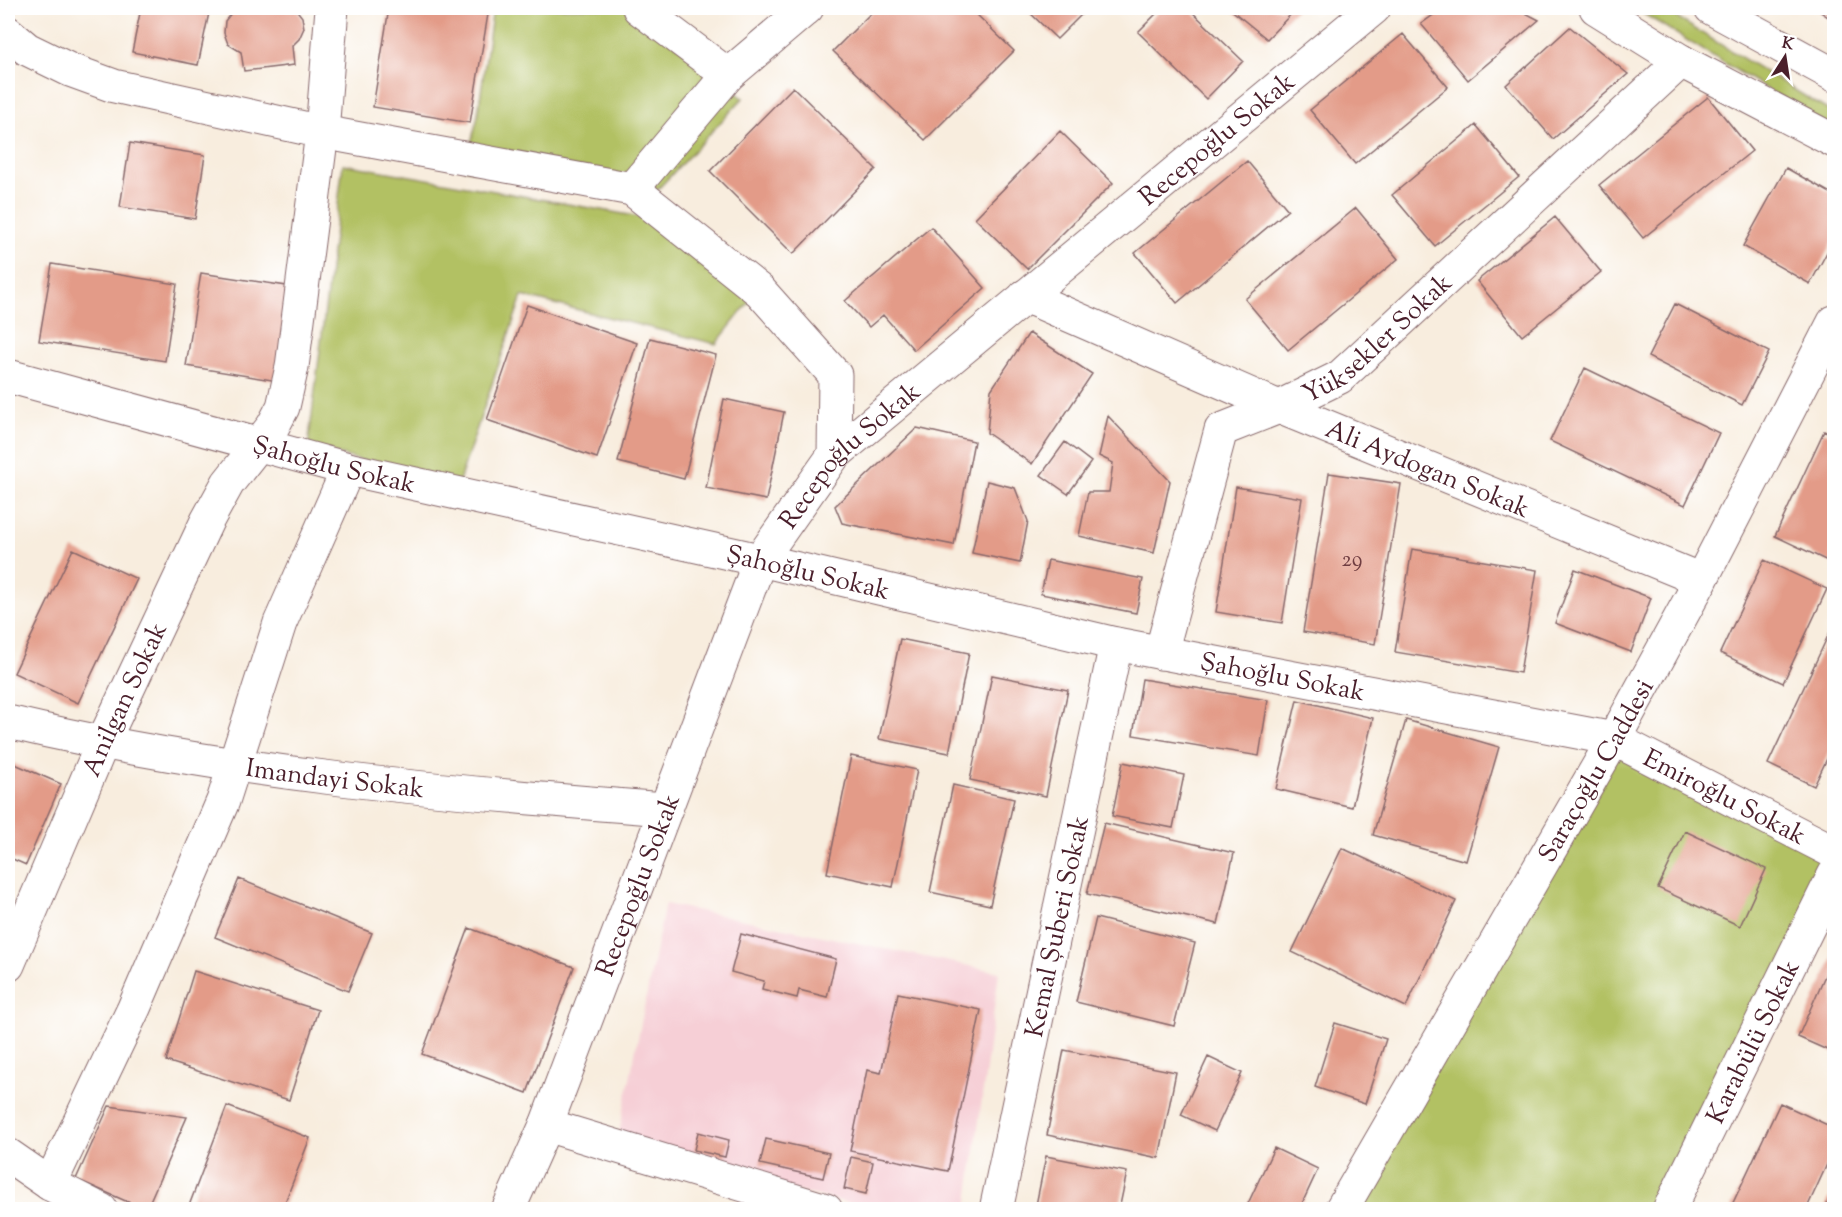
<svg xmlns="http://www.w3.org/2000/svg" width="1842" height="1217" viewBox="0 0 1842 1217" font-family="'Sorts Mill Goudy',serif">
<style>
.built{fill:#f6cfd6}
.green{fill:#b2c163;stroke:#7e7047;stroke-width:1.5}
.building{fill:#e39b88}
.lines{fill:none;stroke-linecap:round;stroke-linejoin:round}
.minor-casing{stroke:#87676a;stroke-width:35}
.minor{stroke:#fff;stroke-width:33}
.labels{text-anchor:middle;stroke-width:6;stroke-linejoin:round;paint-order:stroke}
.number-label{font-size:22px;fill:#703e42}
.street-label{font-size:26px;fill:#4a1f2b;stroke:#fff}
</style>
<rect width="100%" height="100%" fill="#fff"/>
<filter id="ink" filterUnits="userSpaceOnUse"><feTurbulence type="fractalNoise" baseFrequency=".0167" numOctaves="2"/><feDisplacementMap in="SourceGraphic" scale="12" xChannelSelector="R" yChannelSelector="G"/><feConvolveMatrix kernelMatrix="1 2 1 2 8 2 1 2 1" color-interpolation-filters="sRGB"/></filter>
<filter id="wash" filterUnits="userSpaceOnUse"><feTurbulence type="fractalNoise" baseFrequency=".008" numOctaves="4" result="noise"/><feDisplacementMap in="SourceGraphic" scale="24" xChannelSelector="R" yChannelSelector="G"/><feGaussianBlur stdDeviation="1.35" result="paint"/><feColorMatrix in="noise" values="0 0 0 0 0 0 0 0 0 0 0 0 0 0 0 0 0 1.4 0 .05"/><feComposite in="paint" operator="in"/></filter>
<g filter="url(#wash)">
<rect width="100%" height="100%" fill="#f8edde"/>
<path class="built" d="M665,904L999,972L967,1209H875L627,1152L619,1133Z"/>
<path class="green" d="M493,8H629L743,98L646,202L464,169L477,120Z
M1634,8H1661L1834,114V130Z
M343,164L646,218L754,296L716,344L522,296L458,484L308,447Z
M1616,748L1834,859L1660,1209L1349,1210Z"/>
<g id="blocks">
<path class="building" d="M141,8H210L198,65L132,52Z
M235,8H295L302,17L304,28L299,39L292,46L294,65L244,71L241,52L228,44L224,33L225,21Z
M389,8H489L470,123L373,107Z
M876,8H970L1014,51L925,140L833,51Z
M1025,8H1088L1057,39Z
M1162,8H1188L1243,61L1206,99L1138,32Z
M1229,8H1297L1267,39Z
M1443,8H1516L1539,20L1468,80L1421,24Z
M1815,8H1834V21Z
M1570,27L1628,74L1553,139L1506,85Z
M1403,34L1448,87L1355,164L1310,110Z
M793,87L876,169L793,254L710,171Z
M1708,97L1752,151L1643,238L1599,185Z
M1476,125L1519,177L1435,246L1392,195Z
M1060,131L1113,183L1027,269L975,218Z
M130,143L205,155L195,219L120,207Z
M1247,161L1288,210L1177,303L1135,253Z
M1786,168L1834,195V239L1810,284L1743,246Z
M1356,208L1398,259L1288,350L1245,299Z
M1555,217L1601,272L1522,336L1477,281Z
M931,227L985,288L914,350L883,315L869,327L845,301Z
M52,264L177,284L165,361L39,341Z
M201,273L293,287L278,381L186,366Z
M1675,304L1769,352L1742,405L1648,357Z
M527,305L637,343L597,458L487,420Z
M1029,333L1092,374L1032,464L987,433L991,390Z
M650,338L716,355L684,479L618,462Z
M1585,368L1719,433L1685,505L1550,441Z
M724,399L784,412L766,500L706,488Z
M1108,416L1170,481L1154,553L1079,536L1088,492H1109L1113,463L1099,456Z
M917,428L974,441L954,545L842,523L835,506Z
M1824,431L1834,436V564L1775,536Z
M1065,442L1091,462L1068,494L1041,475Z
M1329,473L1401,484L1375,644L1303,632Z
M987,481L1015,488L1028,521L1020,563L972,553Z
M1236,487L1302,498L1282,623L1216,612Z
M73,549L137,579L78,703L14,673Z
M1412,549L1537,570L1520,673L1395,652Z
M1048,560L1143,579L1136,613L1041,594Z
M1764,560L1827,589L1783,683L1720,653Z
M1575,569L1651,598L1631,652L1555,623Z
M1834,623V744L1814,786L1768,764Z
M900,639L969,653L949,753L879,739Z
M992,675L1068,690L1046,796L970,780Z
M1142,679L1268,700L1259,756L1133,735Z
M1297,700L1373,718L1352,807L1276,789Z
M1406,720L1499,747L1466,861L1373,835Z
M851,756L917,770L893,887L827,873Z
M8,761L61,784L26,865L8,857Z
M1123,762L1184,775L1173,828L1112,816Z
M953,785L1014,799L990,905L930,892Z
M1104,823L1234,853L1218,924L1087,894Z
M1685,831L1766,869L1740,926L1658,888Z
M1342,848L1456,901L1406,1007L1292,952Z
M239,879L372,933L348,991L215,937Z
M1096,918L1195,943L1174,1026L1076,1002Z
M469,928L574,967L527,1093L422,1054Z
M741,934L836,959L827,997L799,990L797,998L762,989L764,981L731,972Z
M1834,955V1053L1798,1037Z
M194,971L318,1010L289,1100L166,1061Z
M898,993L981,1010L948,1171L850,1151L867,1070L881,1073Z
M1335,1023L1386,1039L1365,1104L1315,1087Z
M1064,1050L1176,1072L1159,1158L1047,1135Z
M1208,1057L1242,1073L1215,1131L1181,1115Z
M1780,1103L1834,1128V1149L1806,1210H1736L1731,1207Z
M109,1106L187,1117L146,1210L76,1179Z
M227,1106L310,1138L282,1210H205L190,1203Z
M698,1132L729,1140L725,1157L694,1150Z
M766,1139L829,1153L823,1178L760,1164Z
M1274,1148L1318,1169L1299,1210H1245Z
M1046,1156L1127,1172L1119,1210H1035Z
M851,1157L873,1162L866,1194L844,1189Z
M1834,1188V1210H1824Z"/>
</g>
</g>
<g filter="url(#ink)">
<use href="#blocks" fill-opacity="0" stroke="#87676a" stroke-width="1.5"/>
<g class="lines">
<g class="minor-casing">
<g id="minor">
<path d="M639,8L728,75"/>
<path d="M1596,8L1681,61L1834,141"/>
<path d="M1711,8L1834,75"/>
<path d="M8,33L27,49L70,70L114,86L322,132L632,189L760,291L835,375L834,455"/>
<path d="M632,189L728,75L807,8"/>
<path id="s1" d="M1025,296L1279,407L1701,580"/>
<path id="s2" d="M8,376L348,469L760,560L1116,644L1614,739L1834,852"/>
<path id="s3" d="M1161,653L1221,430L1279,407L1340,377L1681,61"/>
<path id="s4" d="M8,722C223,773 445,792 665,809"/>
<path id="s5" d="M8,965L102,744L207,521L228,483L273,426L283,407L292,367L322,132L332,8"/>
<path d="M546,1125L826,1210"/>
<path d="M8,1155L50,1184L101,1210"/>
<path d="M50,1184L134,1008L223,801L280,623L348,469"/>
<path id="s6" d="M508,1210L546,1125L760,560L834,455L1374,8"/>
<path id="s7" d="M996,1210L1116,644"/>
<path id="s8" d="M1341,1210L1614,739L1701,580L1834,322"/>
<path id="s9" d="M1669,1210L1834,875"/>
</g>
</g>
<use href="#minor" class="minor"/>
</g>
</g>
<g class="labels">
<g class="number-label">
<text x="1352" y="566">29</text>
</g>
<g class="street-label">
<text dy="9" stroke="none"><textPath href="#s6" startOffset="1322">Recepoğlu Sokak</textPath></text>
<text dy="9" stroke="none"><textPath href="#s3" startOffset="414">Yüksekler Sokak</textPath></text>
<text dy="9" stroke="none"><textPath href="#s6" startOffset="836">Recepoğlu Sokak</textPath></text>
<text dy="9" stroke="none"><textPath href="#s2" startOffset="338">Şahoğlu Sokak</textPath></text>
<text dy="9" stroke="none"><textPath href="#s1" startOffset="438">Ali Aydogan Sokak</textPath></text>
<text dy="9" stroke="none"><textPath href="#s2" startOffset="824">Şahoğlu Sokak</textPath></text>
<text dy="9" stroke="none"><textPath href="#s2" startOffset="1310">Şahoğlu Sokak</textPath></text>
<text dy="9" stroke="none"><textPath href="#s5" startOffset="290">Anilgan Sokak</textPath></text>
<text dy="9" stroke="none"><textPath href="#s8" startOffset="508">Saraçoğlu Caddesi</textPath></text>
<text dy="9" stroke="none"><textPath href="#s4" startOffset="332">Imandayi Sokak</textPath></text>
<text dy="9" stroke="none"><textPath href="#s2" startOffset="1772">Emiroğlu Sokak</textPath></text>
<text dy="9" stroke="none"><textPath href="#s6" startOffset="350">Recepoğlu Sokak</textPath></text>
<text dy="9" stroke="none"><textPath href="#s7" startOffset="290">Kemal Şuberi Sokak</textPath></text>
<text dy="9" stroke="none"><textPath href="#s9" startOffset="188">Karabülü Sokak</textPath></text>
</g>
</g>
<rect width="1842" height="1217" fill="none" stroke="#fff" stroke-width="30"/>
<g transform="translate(1785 57) rotate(12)" stroke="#ffffff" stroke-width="4.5" paint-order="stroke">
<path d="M0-4.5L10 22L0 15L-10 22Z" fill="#4a1f2b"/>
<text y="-9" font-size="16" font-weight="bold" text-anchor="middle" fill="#4a1f2b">K</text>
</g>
</svg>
